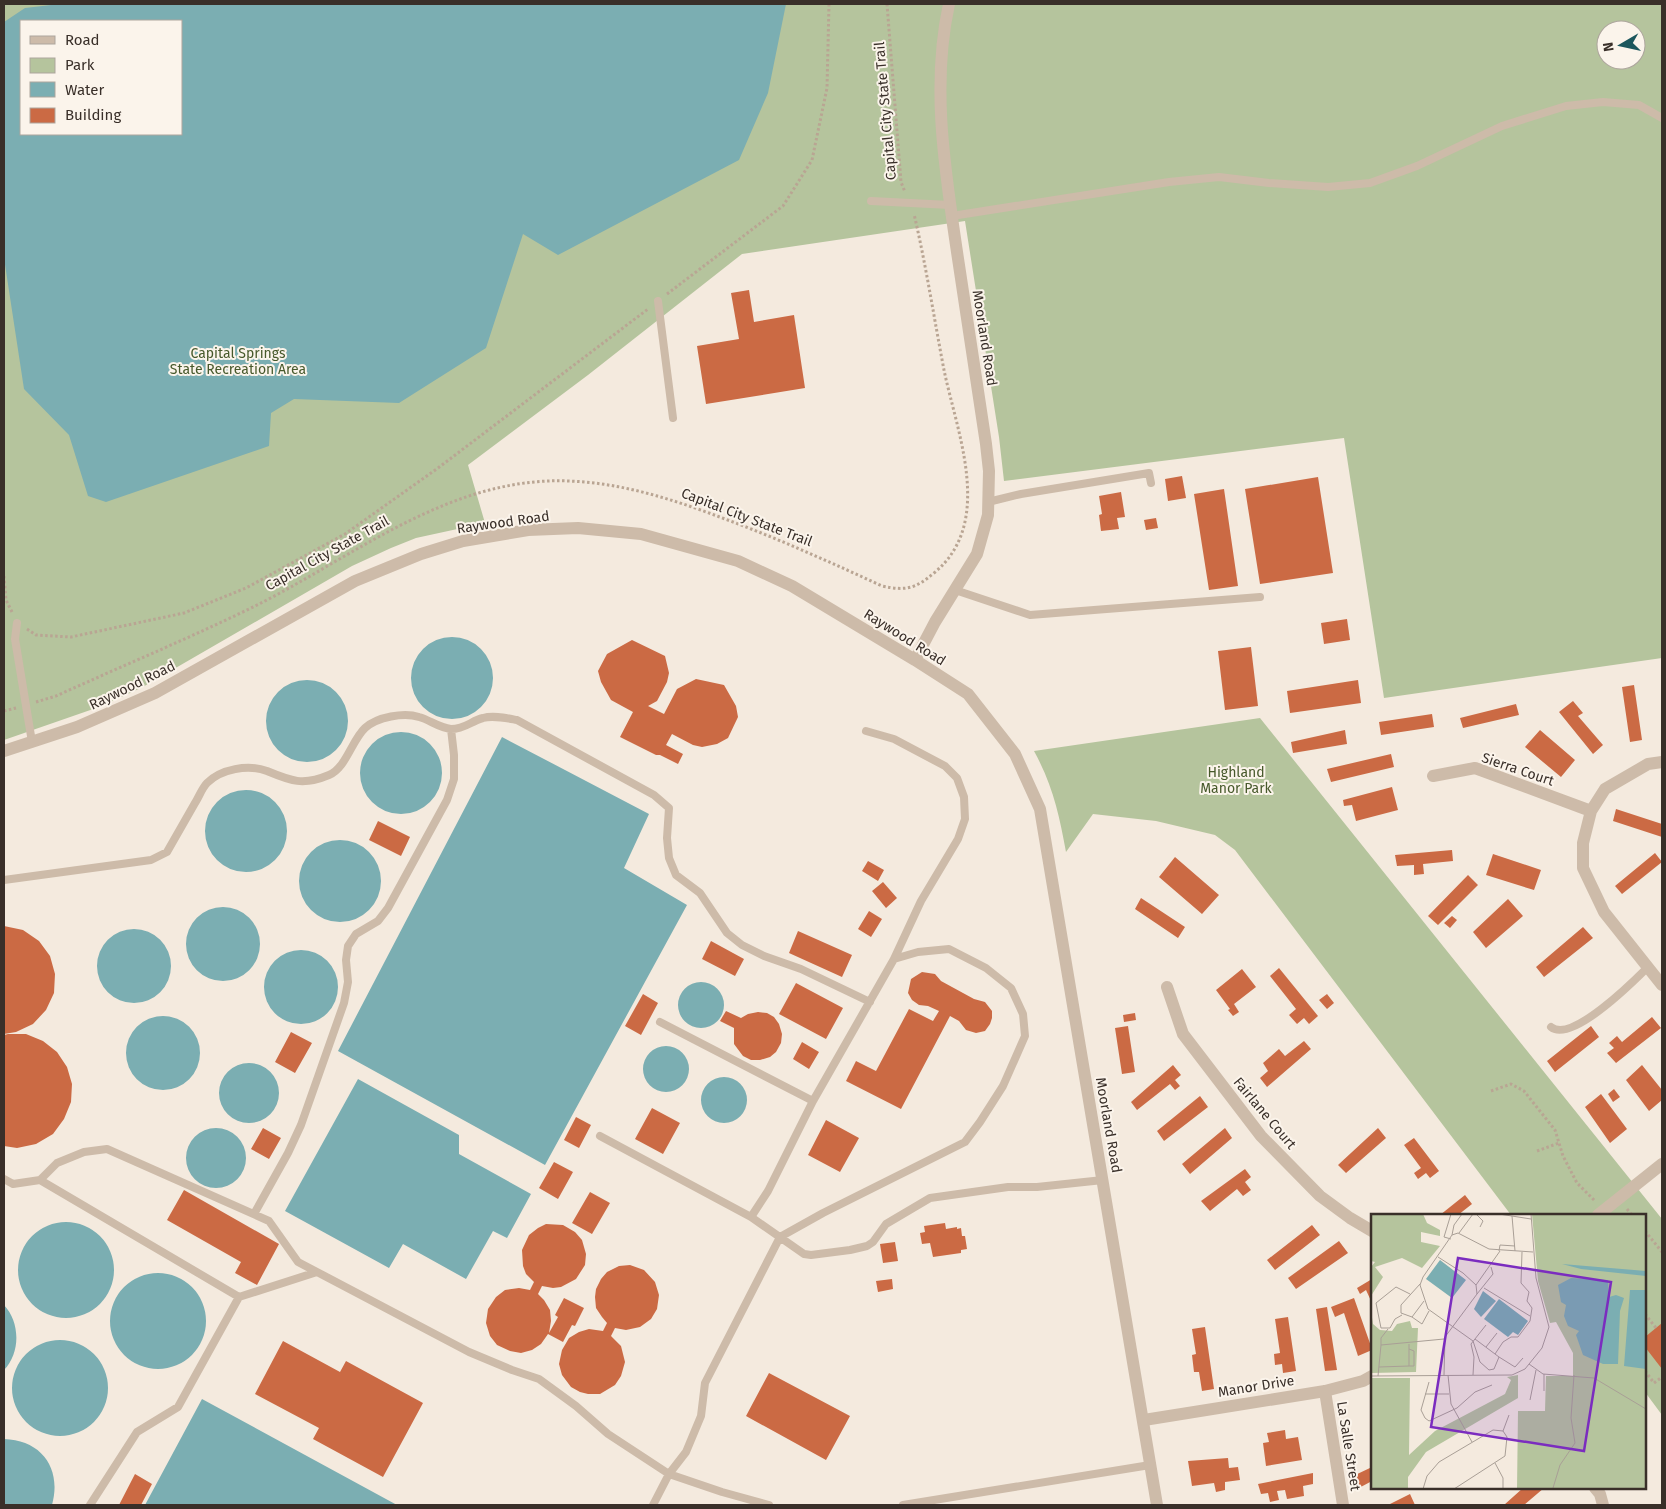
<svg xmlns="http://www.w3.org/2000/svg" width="1666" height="1509" viewBox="0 0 1666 1509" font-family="'Fira Sans',sans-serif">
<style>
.green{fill:#b5c49d;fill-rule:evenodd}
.water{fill:#7baeb2;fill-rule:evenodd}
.building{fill:#cb6a44}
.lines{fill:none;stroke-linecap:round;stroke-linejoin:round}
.path{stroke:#b9a593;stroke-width:3;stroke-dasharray:2.5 2.5;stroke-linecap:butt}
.service{stroke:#cdbba9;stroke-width:8}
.minor{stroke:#cdbba9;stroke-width:12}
.tertiary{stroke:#cdbba9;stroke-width:12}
.labels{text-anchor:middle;stroke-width:4;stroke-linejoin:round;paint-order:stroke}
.street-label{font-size:14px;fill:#392f29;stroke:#fbf4eb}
.park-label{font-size:14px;fill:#47592b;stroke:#fbf4eb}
.inset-road{fill:none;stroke:#a99f96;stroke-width:1}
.view{fill:#7b2cbf;fill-opacity:0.15;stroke:#7b2cbf;stroke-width:2.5}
.inset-edge{fill:none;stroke:#392f29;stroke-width:2.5}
</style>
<rect width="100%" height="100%" fill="#f4eade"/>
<path class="green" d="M4,4H1662V658L1384,698L1344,438L1004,481L999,437L965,221L742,254L588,375L468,465L485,523L416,538L391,548L352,566L141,688L99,707L4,740ZM21,21H181V134H21ZM1606,30H1636V60H1606Z
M1260,718L1662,1219V1415L1645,1392V1215H1511L1235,850L1215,835L1156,821L1093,814L1066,852C1059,814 1053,786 1034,751Z"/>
<path class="water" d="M60,4H786L768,93L739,160L558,255L523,234L486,348L399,403L294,399L271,413L269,446L106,502L88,496L69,435L24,389L4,258V22L25,8ZM21,21H181V134H21Z
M411 678a41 41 0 1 1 82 0a41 41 0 1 1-82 0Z
M266 721a41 41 0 1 1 82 0a41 41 0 1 1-82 0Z
M360 773a41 41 0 1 1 82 0a41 41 0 1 1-82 0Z
M502,737L649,814L624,868L687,905L545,1165L338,1051Z
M205 831a41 41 0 1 1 82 0a41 41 0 1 1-82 0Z
M299 881a41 41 0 1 1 82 0a41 41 0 1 1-82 0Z
M186 944a37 37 0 1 1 74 0a37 37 0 1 1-74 0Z
M97 966a37 37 0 1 1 74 0a37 37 0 1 1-74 0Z
M264 987a37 37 0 1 1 74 0a37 37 0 1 1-74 0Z
M678 1005a23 23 0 1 1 46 0a23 23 0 1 1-46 0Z
M126 1053a37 37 0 1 1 74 0a37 37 0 1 1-74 0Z
M643 1069a23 23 0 1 1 46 0a23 23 0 1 1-46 0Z
M219 1093a30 30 0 1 1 60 0a30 30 0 1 1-60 0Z
M701 1100a23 23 0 1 1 46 0a23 23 0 1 1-46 0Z
M358,1079L459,1135V1154L531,1194L507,1238L493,1231L466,1279L403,1244L389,1268L285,1211Z
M186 1158a30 30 0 1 1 60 0a30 30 0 1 1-60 0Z
M18 1270a48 48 0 1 1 96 0a48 48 0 1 1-96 0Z
M110 1321a48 48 0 1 1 96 0a48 48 0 1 1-96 0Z
M4,1305C20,1322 21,1352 4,1370Z
M12 1388a48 48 0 1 1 96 0a48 48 0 1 1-96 0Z
M202,1399L397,1505H145Z
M4,1439C42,1440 62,1469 52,1505H4Z"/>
<path class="building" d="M749,290L754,322L794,315L805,388L706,404L697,346L739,339L731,293Z
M1182,476L1186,498L1168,501L1165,479Z
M1318,477L1333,573L1260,584L1245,489Z
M1224,489L1238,586L1209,590L1194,494Z
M1121,492L1125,517L1117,518L1119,529L1101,531L1099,515L1102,514L1099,496Z
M1156,518L1158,528L1146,530L1144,520Z
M1347,619L1350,640L1324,644L1321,623Z
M632,640L665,656L669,673L667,682L657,701L648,706L664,714L677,689L696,679L724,685L736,706L738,717L728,738L717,744L702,747L693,745L672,734L666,745L683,754L678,764L660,755H656L620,737L633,712L611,700L601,682L598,671L607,654Z
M1251,647L1258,706L1225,710L1218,651Z
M1358,680L1361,703L1290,713L1287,691Z
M1634,685L1642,740L1630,742L1622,687Z
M1573,701L1583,713L1578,716L1603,745L1593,754L1559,712Z
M1516,704L1519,715L1463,728L1460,718Z
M1432,714L1434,727L1381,735L1379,722Z
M1345,730L1347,744L1293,753L1291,742Z
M1540,730L1575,760L1561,777L1525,747Z
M1391,754L1394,767L1331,782L1327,769Z
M1392,787L1398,810L1356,821L1352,805L1344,806L1343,800Z
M1616,809L1662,824V837L1613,821Z
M378,821L410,837L401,856L369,840Z
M1452,850L1453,861L1423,864L1424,874L1414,875V865L1397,866L1395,855Z
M1655,853L1662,862L1622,894L1615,886Z
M1493,854L1541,870L1534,890L1486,875Z
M1175,857L1219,895L1202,914L1159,877Z
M868,861L884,870L878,881L862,871Z
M1468,875L1478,885L1438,925L1428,916Z
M883,882L897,898L886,908L872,891Z
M1141,898L1185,927L1178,938L1135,909Z
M1508,899L1523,916L1486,948L1473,932Z
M869,911L882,919L871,937L858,929Z
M1452,916L1457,920L1450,928L1444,923Z
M4,926L23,930L39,941L50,956L55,974L54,993L46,1010L33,1024L16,1032L4,1034Z
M1583,927L1593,938L1544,977L1536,967Z
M798,931L852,955L842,977L789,953Z
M711,941L744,959L735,976L702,959Z
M1279,968L1318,1016L1309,1024L1304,1018L1297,1024L1289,1015L1296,1009L1270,976Z
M1242,969L1256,987L1234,1004L1239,1012L1233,1016L1228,1010L1230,1009L1216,990Z
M922,972L935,974L941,981L974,999L985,1002L992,1011V1018L990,1024L985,1031L976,1033L966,1030L959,1021L950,1016L901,1109L846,1081L856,1061L876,1071L909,1009L933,1021L939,1011L928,1006L919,1005L912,1000L908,993L911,979Z
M796,983L843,1008L826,1039L779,1014Z
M643,994L658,1003L641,1035L625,1026Z
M1327,994L1334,1003L1327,1009L1319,1000Z
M726,1011L741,1018L748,1014L758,1012L767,1013L774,1017L779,1024L782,1034L781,1043L776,1052L770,1057L760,1060H751L743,1056L734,1044V1028L720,1021Z
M1135,1013L1136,1020L1124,1022L1123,1015Z
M1652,1017L1661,1028L1616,1063L1607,1053L1614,1048L1609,1043L1617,1036L1622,1042Z
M1128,1026L1135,1072L1122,1074L1115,1028Z
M1591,1026L1599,1037L1555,1072L1547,1061Z
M291,1032L312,1043L295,1073L275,1062Z
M8,1034H26L43,1041L57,1052L67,1067L72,1084L71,1102L64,1119L53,1134L36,1144L17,1148L4,1146V1035Z
M1304,1041L1311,1049L1267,1087L1260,1078L1268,1071L1263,1063L1279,1049L1285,1056Z
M802,1042L819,1052L809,1069L793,1059Z
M1173,1065L1181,1075L1175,1080L1180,1086L1175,1090L1170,1084L1137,1110L1131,1102Z
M1642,1065L1662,1090V1100L1649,1111L1626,1080Z
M1614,1089L1620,1097L1613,1102L1608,1094Z
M1601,1094L1627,1129L1610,1143L1585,1107Z
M1200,1096L1208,1107L1164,1141L1157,1131Z
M652,1108L680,1123L663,1154L635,1139Z
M576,1117L591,1125L579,1148L564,1140Z
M826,1120L859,1138L840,1172L808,1155Z
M263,1128L281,1138L269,1159L251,1149Z
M1225,1128L1232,1138L1190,1174L1182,1164Z
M1378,1128L1386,1138L1346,1173L1338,1165Z
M1414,1138L1439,1171L1430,1178L1426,1173L1418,1179L1414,1173L1421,1168L1404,1145Z
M554,1162L573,1172L558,1199L539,1188Z
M1245,1169L1251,1177L1245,1182L1251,1190L1243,1196L1237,1189L1210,1211L1201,1201Z
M184,1190L279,1244L257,1285L235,1273L241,1262L167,1220Z
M590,1192L610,1203L592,1234L572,1223Z
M1465,1195L1472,1204L1458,1215H1440Z
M945,1223L946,1229L957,1227V1229L961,1228L962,1236H965L967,1249L961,1250V1253L933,1257L930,1243L922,1244L920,1233L925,1232L924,1226Z
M546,1224L563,1225L575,1232L582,1240L586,1254L585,1265L576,1279L561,1287L553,1288L542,1286L538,1294L544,1300L550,1310L551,1321L549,1333L558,1317L555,1315L564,1298L584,1308L575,1326L572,1325L563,1342L548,1334L541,1344L532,1350L521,1353L510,1351L497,1345L490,1336L486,1323L488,1309L496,1297L505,1290L519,1288L530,1290L534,1282L526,1274L523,1266L522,1250L529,1235L538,1228Z
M1312,1225L1320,1235L1275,1270L1267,1260Z
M1339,1241L1348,1253L1296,1289L1288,1278Z
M895,1242L898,1261L883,1263L880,1244Z
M630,1265L644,1270L655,1282L659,1295L657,1309L651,1319L640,1327L626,1330L615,1328L611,1336L621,1346L625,1362L621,1376L615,1385L600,1394H588L580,1392L571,1387L562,1375L559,1364L562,1350L569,1338L579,1332L589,1329L603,1331L607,1323L602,1317L596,1308L595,1297L596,1289L601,1279L607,1272L619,1266Z
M892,1279L893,1289L878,1292L876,1281Z
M1372,1279V1303L1366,1290L1360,1294L1357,1288Z
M1354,1298L1372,1349V1350L1358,1356L1344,1313L1335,1317L1331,1307Z
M1327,1307L1337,1370L1325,1371L1316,1309Z
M1288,1317L1296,1371L1283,1373L1282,1364L1275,1365L1274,1354L1280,1353L1275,1319Z
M1662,1323V1369L1645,1347V1337Z
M1205,1327L1214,1389L1202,1391L1199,1372H1194L1192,1355L1196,1354L1192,1329Z
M283,1341L340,1372L346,1361L423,1403L383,1477L313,1439L319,1428L255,1394Z
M769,1373L850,1416L826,1460L746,1416Z
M1285,1430L1286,1439L1298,1437L1302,1460L1266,1466L1263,1443L1269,1442L1267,1433Z
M1228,1458L1229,1468L1238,1467L1240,1480L1225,1482V1490L1216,1492L1214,1483L1192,1486L1188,1461Z
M1372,1467V1481L1357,1489L1351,1477Z
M1313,1473V1484L1303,1486L1304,1496L1287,1499L1285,1490L1277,1491L1279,1500L1270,1502L1268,1493L1261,1494L1258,1484Z
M135,1474L152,1484L141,1505H119Z
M1523,1488H1544L1524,1505H1504Z
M1410,1494L1415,1505H1388Z"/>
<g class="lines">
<path class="path" d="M887,4L901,182L905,192
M667,294L783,206L812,160L827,88L829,4
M4,576L6,600L13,614
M27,629L36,635L71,637L184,613L246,588L345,534L438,468L648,309
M36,702L56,696C120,667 185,640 249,609C352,559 448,476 569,481C623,483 675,500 725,519C779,539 830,562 882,586C906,591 915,589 934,573C995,523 957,433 944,370C934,318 926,265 914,214
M4,711L16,708
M1491,1091L1511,1084L1524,1091L1555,1130L1563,1156L1577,1183L1595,1201
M1537,1151L1559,1143
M1627,1209L1632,1215
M1645,1231L1662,1252
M1645,1314L1656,1328
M1645,1371L1654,1383L1662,1377"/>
<path class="service" d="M871,201L950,205
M952,216L1169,182L1219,177L1269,183L1328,187L1370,183L1417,166L1502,126L1566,106L1603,102L1639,105L1662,118
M658,301L673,418
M988,502L1021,494L1149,473L1151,483
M955,590L1030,615L1260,597
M17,623L15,639L32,742
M866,731L894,739L945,766L957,778L964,797L965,819L958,839L921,901L894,959
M4,880L151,860L167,852C176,836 186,819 195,803C199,797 202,788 207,783C221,769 248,764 267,771C291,781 303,786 329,775C346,768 352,740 365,728C377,717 404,712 419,717C430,720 439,728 451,729C465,729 471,721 483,718C493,715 506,718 517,720L654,795L669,808L667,838L669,858L676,875L700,893L727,933L742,945L764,956L801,969L870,1002
M660,1022L813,1101
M1551,1027C1571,1044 1634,981 1648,967
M600,1136L751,1217L804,1254L811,1255L850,1250L867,1246L873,1242L886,1224L930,1198L1008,1187H1037L1103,1180
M4,1179L13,1184L40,1180L239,1297
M40,1180L57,1163L84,1152L107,1149L269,1221L298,1262L317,1272
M254,1214L288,1153L301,1125L344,1003L348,982L346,960L348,946L356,934L378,921L388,908L447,800L454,779V755L451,729
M90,1505L137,1432L178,1407L239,1297L317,1272L469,1352L512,1370L539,1379L576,1406L608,1434L669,1474L722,1492L769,1505
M653,1505L669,1474L686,1452L701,1416L705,1383L780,1237L823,1213L965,1142L980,1122L1003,1086L1025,1036L1023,1014L1011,988L986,968L949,949L918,952L894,959L813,1101L768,1191L751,1217
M903,1505L1150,1465"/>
<path class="minor" d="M1662,762L1648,764L1605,789L1591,811L1583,843V868L1604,912L1662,985
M1433,776L1475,768L1591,811
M1167,987L1183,1034L1261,1136L1320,1196L1350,1218L1372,1231
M1598,1215L1662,1164
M1325,1391L1343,1505
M1144,1420L1325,1391L1363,1381L1372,1376
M1595,1488L1600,1494L1603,1505"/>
<path class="tertiary" d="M915,660L935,622L977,554L988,515L989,471L986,444C976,380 967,316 957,252C945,170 931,86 949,4
M4,751L77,727L155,693L355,581L421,554L463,541L528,530L578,528L641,534L738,561L792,586L915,660L968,694L1015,754L1040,809L1157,1505"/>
</g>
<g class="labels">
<g class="street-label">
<text transform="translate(885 111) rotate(-95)" y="5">Capital City State Trail</text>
<text transform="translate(985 338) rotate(81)" y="5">Moorland Road</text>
<text transform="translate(747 517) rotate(21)" y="5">Capital City State Trail</text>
<text transform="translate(503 522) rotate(-8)" y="5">Raywood Road</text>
<text transform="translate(327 553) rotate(-29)" y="5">Capital City State Trail</text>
<text transform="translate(905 637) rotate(32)" y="5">Raywood Road</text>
<text transform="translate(132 685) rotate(-26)" y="5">Raywood Road</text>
<text transform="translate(1518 769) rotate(19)" y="5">Sierra Court</text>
<text transform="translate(1265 1113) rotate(50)" y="5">Fairlane Court</text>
<text transform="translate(1109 1125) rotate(80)" y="5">Moorland Road</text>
<text transform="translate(1256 1386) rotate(-9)" y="5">Manor Drive</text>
<text transform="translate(1349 1446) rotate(81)" y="5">La Salle Street</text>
</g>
<g class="park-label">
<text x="238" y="358">Capital Springs<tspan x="238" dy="16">State Recreation Area</tspan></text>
<text x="1236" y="777">Highland<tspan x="1236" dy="16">Manor Park</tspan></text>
</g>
</g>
<g transform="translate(1371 1214)">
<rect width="275" height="275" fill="#f4eade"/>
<path d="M0,0H52L56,9L69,16V22L50,18V28L69,32L51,54L31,44L4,53L12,63L0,82V53L4,48L0,47ZM161,0H275V275H146L147,197H174L175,162H202V139L185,108L179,109L167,67ZM0,97L2,110L9,116L21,117L26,110L39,107L41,114H47L45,158L0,159ZM147,161V184L55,238L37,263V275H0V164H39L38,241L64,217L134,180L140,166L136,163Z" fill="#b5c49d"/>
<path d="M69,46L95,66L81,84L55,65ZM191,50L275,57V62L210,55ZM200,64L237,66L238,83L245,81L253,84L249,97L247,150H232L212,141L205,121L208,117L197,112L193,102L195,91L190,88L187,71ZM259,76H275V155L253,152ZM112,77L125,87L110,103L103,95ZM128,85L157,107L147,121L142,118L137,123L113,105Z" fill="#7baeb2"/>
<path class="inset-road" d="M80,0L73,23L80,25M105,0L112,7L109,13M128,0L160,5M141,2L144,37M88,19L102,0M81,21L83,11L91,0M128,37L129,31L144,32M67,43L92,59L105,71L106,80L74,123L73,161M49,70L30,91V99L41,103L53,87M105,71L129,37M113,74L159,102M106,80L122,60L120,53M31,101L24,105L19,114H10L5,89L25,73L39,80M41,103L51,110L58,97M104,125L128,143L123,155L118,156L109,148L102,127L57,95L49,71L52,63L81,21L87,19L118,35L162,38M10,131V124L17,115M115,133L126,119M38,135L43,137V152H38M124,140L132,128L140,123H147L159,107L161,94L156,87L158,78L150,69L151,38M128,143L144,153L152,144M158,150L172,160L223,164L275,195M8,153L38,152V130M77,161L80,190L101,228M102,161L103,143L100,130L115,111M0,162L141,161L154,155L171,134L178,113L165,64L160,0M7,162L10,131L73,125M58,168L50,196L54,204L58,207L86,194L104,178L121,171M173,177V160M54,180H78M159,186L165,156M132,217L138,201M124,249L132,264V275M182,274L189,251L204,229L200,204L203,161M52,275L56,262L68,248L122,216L132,217M83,275L134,242L136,223L132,217"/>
<path class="view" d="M87,44L240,68L213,237L60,213Z"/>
<rect width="275" height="275" class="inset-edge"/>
</g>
<rect width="1666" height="1509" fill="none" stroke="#392f29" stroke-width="10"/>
<rect x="20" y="20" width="162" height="115" fill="#fbf4eb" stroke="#ada59d"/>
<rect x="30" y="36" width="25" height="8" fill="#cdbba9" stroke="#ada59d"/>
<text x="65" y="45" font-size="15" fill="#392f29">Road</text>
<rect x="30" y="58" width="25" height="15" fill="#b5c49d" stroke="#ada59d"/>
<text x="65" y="70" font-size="15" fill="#392f29">Park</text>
<rect x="30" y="82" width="25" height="15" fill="#7baeb2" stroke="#ada59d"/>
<text x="65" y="95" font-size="15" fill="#392f29">Water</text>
<rect x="30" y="108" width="25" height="15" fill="#cb6a44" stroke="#ada59d"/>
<text x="65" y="120" font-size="15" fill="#392f29">Building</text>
<g transform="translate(1621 45) rotate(261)"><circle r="24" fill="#fbf4eb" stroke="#ada59d"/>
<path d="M0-4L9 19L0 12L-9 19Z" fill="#1c575d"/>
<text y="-8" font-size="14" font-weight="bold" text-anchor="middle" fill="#392f29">N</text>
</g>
</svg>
